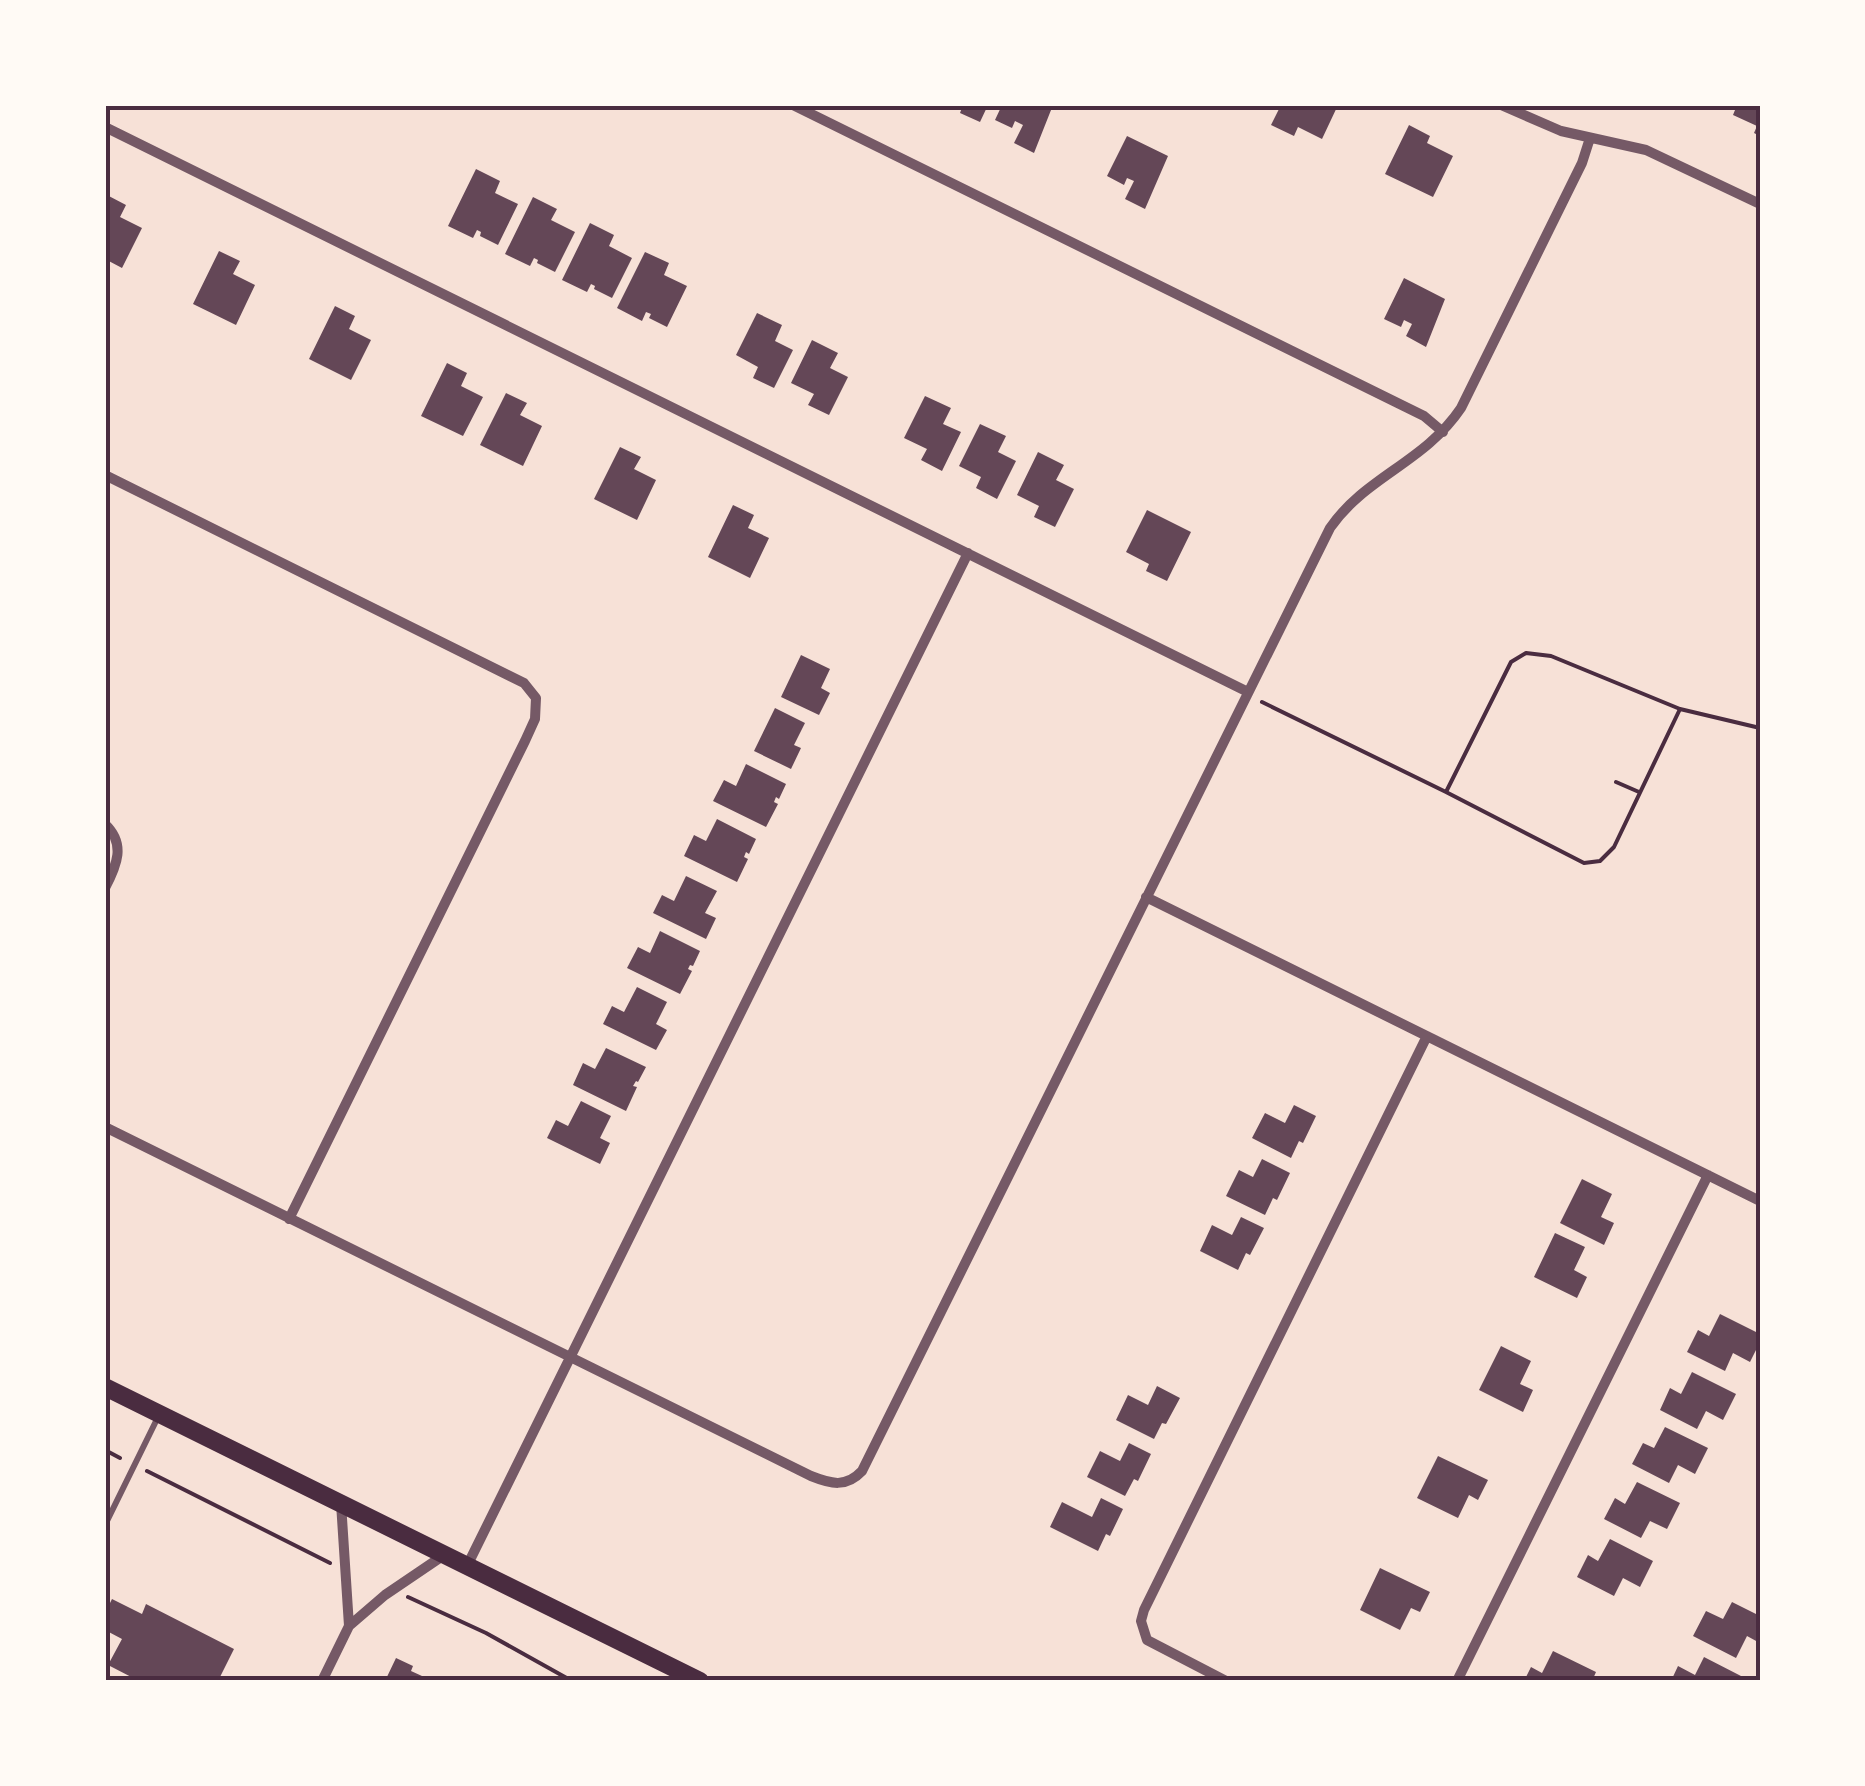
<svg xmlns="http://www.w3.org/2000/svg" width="1865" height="1786" viewBox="0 0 1865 1786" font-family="Merriweather,serif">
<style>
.building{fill:#644757}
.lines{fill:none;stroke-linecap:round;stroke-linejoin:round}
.path{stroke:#4a2c40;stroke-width:4}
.service{stroke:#755966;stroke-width:6}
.minor{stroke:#755966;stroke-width:10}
.secondary{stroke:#4a2c40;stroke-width:18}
.neatline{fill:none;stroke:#4a2c40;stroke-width:4}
</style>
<rect width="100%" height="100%" fill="#f7e1d7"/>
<path class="building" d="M963,105H988L980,122L960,113Z
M1002,105H1053L1034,153L1014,143L1023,125L1015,121L1012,128L995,120Z
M1281,105H1338L1322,139L1298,127L1294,136L1271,125Z
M1737,105H1760V136L1754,133L1757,126L1733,115Z
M1409,125L1430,136L1427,143L1453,156L1433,197L1385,174Z
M1127,136L1168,156L1145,209L1125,199L1134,181L1127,178L1124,185L1107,176Z
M476,169L500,181L495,193L518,204L498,245L480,236L481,232L477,230L473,238L448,226Z
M105,194L126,205L120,217L142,228L122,268L105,259Z
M533,197L557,209L551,220L575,232L555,272L537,263L538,260L534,258L530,266L505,254Z
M590,223L614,235L609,246L632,258L612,298L594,289L595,286L591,284L587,292L562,280Z
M219,251L240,261L233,274L255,285L236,325L193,304Z
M645,252L669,263L664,275L687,286L667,327L649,318L651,314L646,312L642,321L617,308Z
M1404,278L1445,299L1426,347L1406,336L1412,324L1404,320L1401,327L1384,319Z
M335,306L355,316L349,329L371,340L351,380L309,359Z
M757,313L782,325L775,341L793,350L774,388L753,378L758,367L736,355Z
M812,340L838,353L830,368L848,377L829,415L808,405L814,394L791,383Z
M447,363L467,373L461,386L483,397L463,436L421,416Z
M506,393L527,403L520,415L542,426L523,466L480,445Z
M925,396L951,408L943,424L961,432L942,471L921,460L927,449L904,438Z
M980,424L1006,436L998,452L1016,461L997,499L976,488L981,477L959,466Z
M620,447L641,457L634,469L656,480L637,520L594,499Z
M1038,452L1064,465L1056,480L1074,489L1055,527L1034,517L1039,506L1017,495Z
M733,505L754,515L748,528L769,538L750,578L708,557Z
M1147,510L1191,532L1167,581L1146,571L1149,564L1126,552Z
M801,655L830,669L821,688L830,693L819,715L781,697Z
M775,708L805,723L794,745L801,748L791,769L754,751Z
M746,764L786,784L779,799L776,797L774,802L778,804L766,827L713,801L724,780L736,786Z
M717,819L756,839L749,854L746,852L744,857L748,859L737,882L684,856L694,835L706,841Z
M686,876L717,891L705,913L716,918L706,939L653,913L662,895L674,901Z
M660,931L700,951L693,966L690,965L688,969L692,971L680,994L627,968L638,947L650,953Z
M637,987L667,1002L656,1024L667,1030L656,1050L603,1024L612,1006L624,1012Z
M606,1048L646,1067L638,1082L636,1081L633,1086L637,1087L626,1111L573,1085L583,1063L595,1069Z
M581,1101L611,1116L600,1138L610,1143L600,1164L547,1138L556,1120L568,1126Z
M1294,1105L1316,1116L1303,1143L1299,1141L1291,1158L1252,1138L1265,1113L1285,1123Z
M1262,1159L1290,1173L1277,1200L1273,1198L1265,1215L1226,1196L1239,1170L1253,1177Z
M1582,1179L1612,1194L1601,1217L1614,1223L1604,1245L1560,1223Z
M1241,1217L1264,1228L1250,1255L1246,1253L1238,1270L1200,1251L1212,1225L1232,1235Z
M1555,1233L1585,1247L1574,1270L1587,1277L1577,1298L1534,1277Z
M1720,1314L1760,1334V1342L1750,1362L1733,1353L1725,1371L1687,1352L1698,1330L1709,1336Z
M1501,1346L1531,1361L1520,1384L1533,1390L1523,1412L1479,1390Z
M1692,1372L1736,1394L1723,1420L1706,1411L1697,1429L1660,1410L1670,1388L1681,1394Z
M1157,1386L1180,1398L1166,1424L1162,1423L1154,1439L1116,1420L1128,1395L1148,1405Z
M1665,1427L1708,1448L1695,1474L1678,1465L1669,1483L1632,1464L1643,1443L1654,1448Z
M1129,1443L1151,1454L1138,1481L1134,1479L1125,1496L1087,1477L1100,1451L1120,1461Z
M1438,1456L1488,1480L1478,1500L1469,1495L1458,1518L1417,1498Z
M1637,1482L1680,1503L1667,1529L1650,1521L1641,1538L1604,1519L1615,1498L1625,1504Z
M1101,1498L1123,1509L1110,1536L1106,1534L1098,1551L1050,1527L1062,1502L1092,1517Z
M1610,1539L1653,1561L1640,1587L1623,1578L1614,1596L1577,1577L1588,1555L1598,1561Z
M1380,1568L1430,1592L1420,1612L1411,1608L1400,1630L1360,1610Z
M112,1599L142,1614L146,1604L234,1649L218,1681H139L108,1665L122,1639L105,1630V1613Z
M1732,1602L1760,1616L1758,1642L1747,1636L1736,1658L1693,1636L1706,1611L1723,1619Z
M1553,1651L1596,1672L1592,1681H1524L1531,1667L1542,1673Z
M1704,1657L1741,1676L1739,1681H1671L1678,1666L1695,1675Z
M396,1658L413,1666L411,1671L433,1681H385Z"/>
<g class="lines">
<path class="path" d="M1262,702L1446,792L1511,662L1526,653L1551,656L1680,709L1760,728
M1616,782L1639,792
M1446,792L1584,863L1600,861L1614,847L1680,709
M105,1450L120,1458
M147,1471L330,1563
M408,1597L486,1633L572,1681"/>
<path class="service" d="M105,1525L159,1415"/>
<path class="minor" d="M793,105L1424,416L1443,432
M1501,105L1561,131L1646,150L1760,204
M105,127L1248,692
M105,475L524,683L536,698L535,719L525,741L289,1219
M105,824C126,844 117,865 105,888
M1146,897L1760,1201
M105,1127L811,1476C831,1484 846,1488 862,1471L1330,528C1366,476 1424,463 1461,408L1582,163L1590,138
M341,1503L349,1626
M467,1566L968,553
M322,1681L349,1626L385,1595L444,1555
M1226,1681L1147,1640L1141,1621L1144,1610L1427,1036
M1457,1681L1708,1175"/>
<path class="secondary" d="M105,1387L700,1681"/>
</g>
<rect width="1865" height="1786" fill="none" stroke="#fffaf5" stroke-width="215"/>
<rect x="108" y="108" width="1650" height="1570" class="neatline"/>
</svg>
